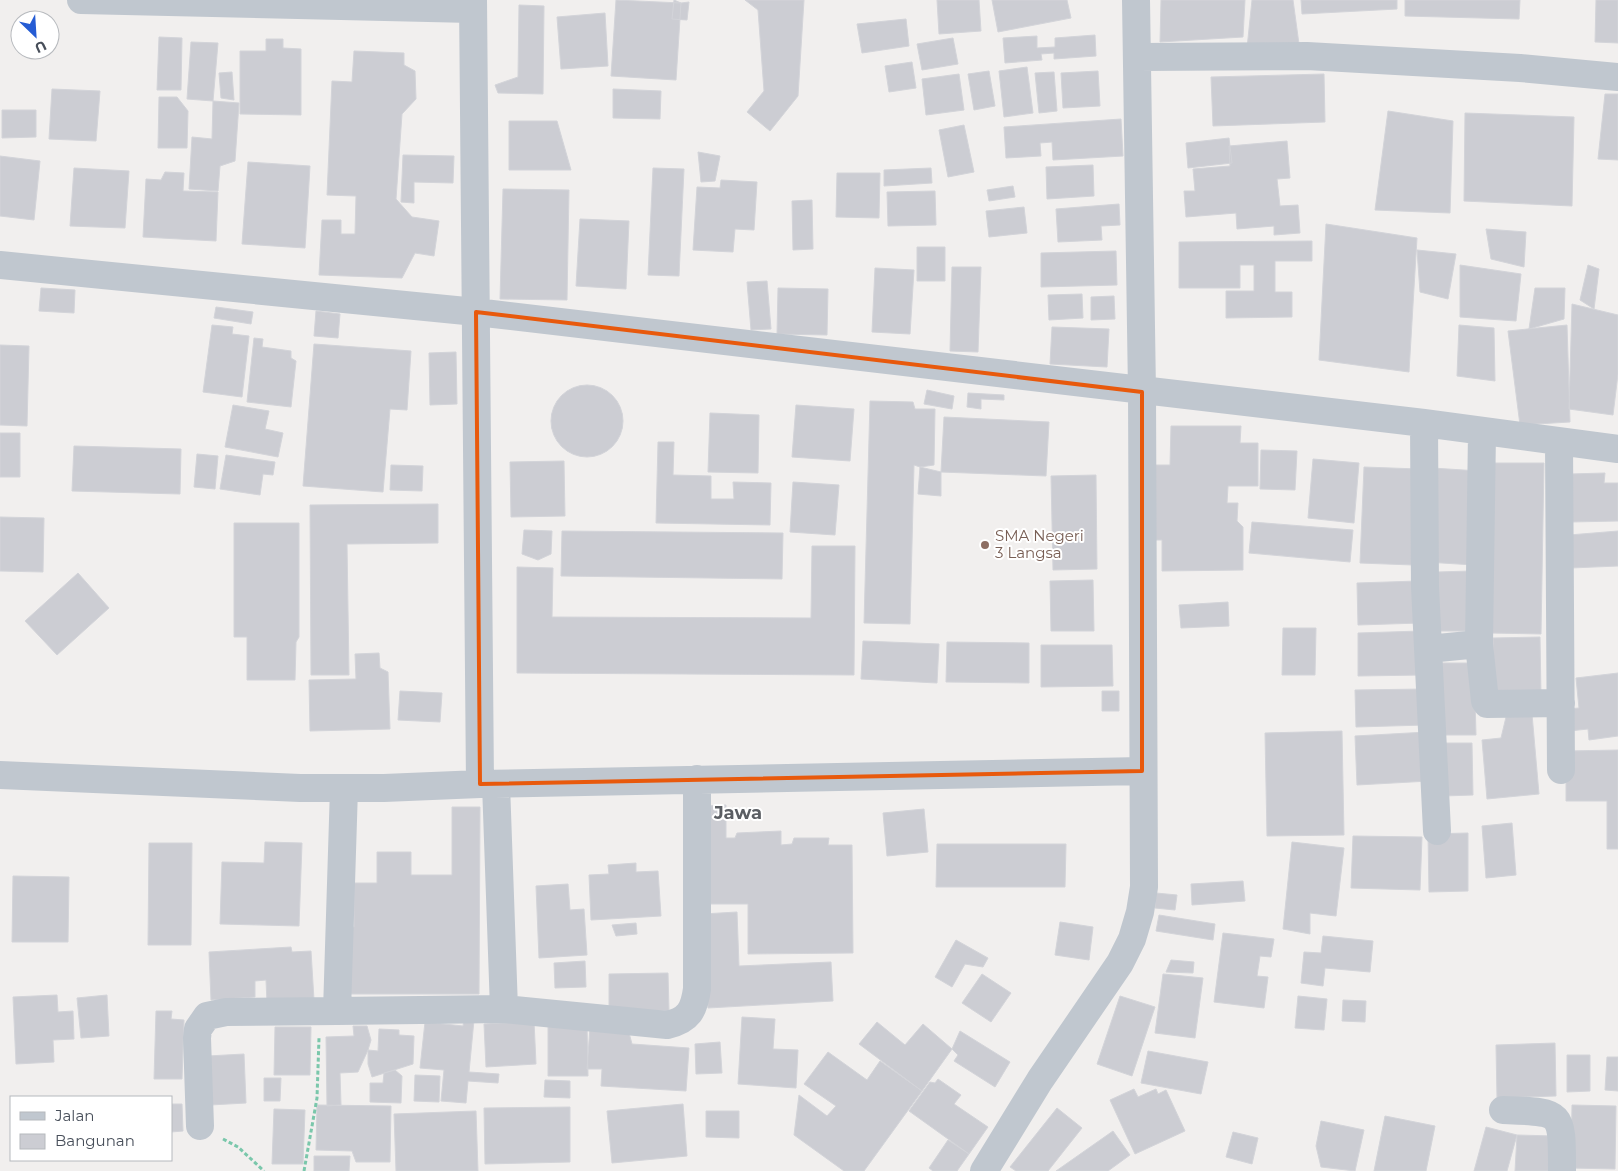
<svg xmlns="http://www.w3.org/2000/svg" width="1618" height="1171" viewBox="0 0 1618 1171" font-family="Montserrat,sans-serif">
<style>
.building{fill:#cccdd3;stroke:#d3d4d9}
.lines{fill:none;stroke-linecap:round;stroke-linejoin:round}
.path{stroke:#7ac7ab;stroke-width:3;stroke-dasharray:4 2.5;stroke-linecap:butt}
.minor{stroke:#c0c7cf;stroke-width:28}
.marked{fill:none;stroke:#e8590c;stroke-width:4;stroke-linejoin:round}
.education-dot{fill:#8d6e63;stroke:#fff;stroke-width:2}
.labels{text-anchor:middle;stroke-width:4;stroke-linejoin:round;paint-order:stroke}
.education-label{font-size:15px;fill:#785e54;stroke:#fff;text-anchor:start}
.quarter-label{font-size:18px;font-weight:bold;fill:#5b5e63;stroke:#fff}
</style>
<rect width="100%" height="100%" fill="#f1efee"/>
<path class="building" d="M616,0L681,3L676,80L611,76Z
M674,0L681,3L689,2L687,20L672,19Z
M745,0H804L798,96L770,131L747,112L764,91L758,10Z
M937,0H979L981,31L939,34Z
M992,0H1067L1071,18L998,32Z
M1161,0H1245L1243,37L1160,42Z
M1252,0H1293L1299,44L1247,48Z
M1301,0H1397V9L1302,14Z
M1405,0H1520L1519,19L1405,16Z
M1596,0H1618V43L1595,42Z
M519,5L544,6L543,94L498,93L495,85L518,77Z
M605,13L608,66L561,69L557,17Z
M906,19L909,46L862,53L857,24Z
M1095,35L1096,56L1054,59V53L1041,54L1042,60L1005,63L1003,38L1037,36V48L1055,47V38Z
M159,37L182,38L181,90H157Z
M953,38L958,64L922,70L917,44Z
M266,39H283V48L301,49V115L240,114V51H266Z
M191,42L218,43L213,101L187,99Z
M354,51L404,53V65L415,71L416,99L402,114L396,199L412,217L439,221L434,256L415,253L402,278L319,275L322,220H341V234H355L356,196L327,195L332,81L352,82Z
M912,62L916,88L889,92L885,66Z
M1027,67L1033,113L1004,117L999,71Z
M989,71L995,106L974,110L968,74Z
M1098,71L1100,106L1063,108L1061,73Z
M232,72L234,100L221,98L219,73Z
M1054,72L1057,111L1039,113L1035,73Z
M959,74L964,110L926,115L922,79Z
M1324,74L1325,122L1213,126L1211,77Z
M52,89L100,91L96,141L49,139Z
M613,89L661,91L660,119L613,118Z
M1605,94H1618V160L1598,159Z
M159,97H177L188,111L187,148H158Z
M213,101L239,103L235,161L220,166L218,191L189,189L192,137L212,139Z
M2,110H36V137L2,138Z
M1388,111L1453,121L1450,213L1375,210Z
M1465,113L1574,117L1572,206L1464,201Z
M1121,119L1123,156L1053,160L1052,142L1040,143L1041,156L1006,158L1004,127Z
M509,121H557L571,170H509Z
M964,125L974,172L948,177L939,130Z
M1229,138L1232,163L1188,168L1186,143Z
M1287,141L1290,178L1277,179L1280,206L1298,205L1300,233L1274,235V226L1237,229L1236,213L1186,217L1184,191H1195L1193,169L1230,166L1229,146Z
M698,152L720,156L715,181L701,182Z
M403,155L454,156L453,183L414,182V203L401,202Z
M0,156L40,161L34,220L0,216Z
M248,162L310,166L305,248L242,244Z
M1093,165L1094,196L1047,199L1046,167Z
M74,168L129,171L125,228L70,226Z
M653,168L684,169L679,276L648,275Z
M931,168L932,183L884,186V170Z
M165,172L184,173L183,191L218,192L216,241L143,237L146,179L161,180Z
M837,173H880L879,218L836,217Z
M721,180L757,182L754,230L735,229L733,252L693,250L697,187L720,188Z
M1013,186L1015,197L989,201L987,190Z
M503,189L569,190L567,300L500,299Z
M935,191L936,225L888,226L887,192Z
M812,200L813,249L793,250L792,201Z
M1119,204L1120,225L1101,226L1102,240L1058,242L1056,209Z
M1024,207L1027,233L989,237L986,211Z
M580,219L629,221L626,289L576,286Z
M1326,224L1417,238L1409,372L1319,360Z
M1486,229L1526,232L1524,267L1491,259Z
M1312,241V261H1275V292H1292V317L1226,318V291H1254V265H1240V288H1179V242Z
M917,247H945V281H917Z
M1417,250L1456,254L1448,299L1420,292Z
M1116,251L1117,285L1041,287V253Z
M1460,265L1521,274L1516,321L1460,317Z
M1588,265L1599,269L1594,309L1580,300Z
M952,267H981L978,352L950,351Z
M875,268L914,270L910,334L872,332Z
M767,281L771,329L751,330L747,282Z
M41,288L75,290L74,313L39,311Z
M778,288L828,289L827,335L777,334Z
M1535,288H1565L1564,319L1529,329Z
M1082,294L1083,318L1049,320L1048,295Z
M1114,296L1115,319L1091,320V297Z
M1572,304L1618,315V374L1613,415L1569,409Z
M216,307L253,312L251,324L214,318Z
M316,311L340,314L338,338L314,336Z
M212,325L233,327L232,334L249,336L242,397L203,392Z
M1459,325L1494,328L1495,381L1457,376Z
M1567,325L1570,422L1520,425L1508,331Z
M1052,327L1109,329L1107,367L1050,364Z
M254,338L263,339L262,347L291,351V358L296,361L291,407L247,402Z
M314,344L411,351L407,410L390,409L383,492L303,486Z
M0,345L29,346L27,426L0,425Z
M456,352L457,404L430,405L429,353Z
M551 421a36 36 0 1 1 72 0a36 36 0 1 1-72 0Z
M927,390L954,396L952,409L924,404Z
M968,393L1004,395V400L981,399V409L967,407Z
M870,401L913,402L915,409H935L934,465L920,467L914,465L910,624L864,623Z
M233,405L269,411L265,429L283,433L278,457L225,447Z
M796,405L854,409L850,461L792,457Z
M710,413L759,415L758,473L708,472Z
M944,417L1049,422L1046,476L941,472Z
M1171,426H1241L1240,443H1258V486H1228L1227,503H1238L1237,521L1243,527V570L1162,571V540H1144V465H1170Z
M0,433H20V477H0Z
M658,442H674L673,475L711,476V499H734L733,482L771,483L770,525L656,523Z
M74,446L181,449L180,494L72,491Z
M1261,450L1297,451L1295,490L1260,489Z
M197,454L218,456L215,489L194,487Z
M226,455L275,462L273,475L263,474L260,495L220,489Z
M1313,459L1359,463L1354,523L1308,518Z
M564,461L565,516L511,517L510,462Z
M1494,463H1544L1541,634L1490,633Z
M391,465L423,466L422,491L390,490Z
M920,467L941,472V496L918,494Z
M1364,467L1418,469L1413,565L1360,563Z
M1432,468L1479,471L1474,565L1426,562Z
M1605,473L1604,483H1618V521L1571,522L1570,474Z
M1096,475L1097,569L1053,570L1051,476Z
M793,482L839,485L835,535L790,532Z
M438,504V543L347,544L349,675H311L310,505Z
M0,517L44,518L43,572L0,571Z
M1252,522L1353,530L1350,562L1249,553Z
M234,523H299V637L296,642L295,680H247V637H234Z
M524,530L552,531L551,554L538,560L522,554Z
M562,531L783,533L782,579L561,576Z
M1618,531V566L1571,568L1569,535Z
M812,546H855L854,675L517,673V567L553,568L552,617L811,618Z
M1471,571V631H1438L1437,572Z
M78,573L109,608L57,655L25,621Z
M1093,580L1094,631H1051L1050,581Z
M1418,581L1420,623L1358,625L1357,583Z
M1228,602L1229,626L1181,628L1179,605Z
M1283,628H1316L1315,675H1282Z
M1421,631L1422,675L1358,676V633Z
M1540,637L1541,697L1493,698V638Z
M863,641L939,644L937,683L861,679Z
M947,642L1029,643V683L946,682Z
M1041,645H1112L1113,686L1041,687Z
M379,653L380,668L388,672L390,729L310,731L309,680L356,679L355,654Z
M1439,663H1474L1476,735H1440Z
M1618,673V736L1589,740L1588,729L1569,731L1567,709L1579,708L1576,678Z
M1424,689L1425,725L1356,727L1355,690Z
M400,691L442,693L440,722L398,720Z
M1102,691H1119V711H1102Z
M1532,714L1539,794L1487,799L1482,740L1501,738L1506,717Z
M1342,731L1344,835L1267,836L1265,733Z
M1427,732L1429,781L1357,785L1355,736Z
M1442,743H1472L1473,795L1443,796Z
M1618,750V849H1607V801H1566V751Z
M726,805V838H735L737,833L781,831V845L792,844L794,838H829L828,845H852L853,953L748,954V904H707L706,806Z
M452,807H480L479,994H348V927H354V883H377V852H411V875H452Z
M924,809L928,852L887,856L883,813Z
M1512,823L1516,875L1486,878L1482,826Z
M1468,833V891L1429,892L1428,834Z
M1353,836L1422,837L1420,890L1351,888Z
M265,842L302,843L299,926L220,924L222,862L264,863Z
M1292,842L1344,848L1336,916L1310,913V934L1283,929Z
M149,843H192L191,945H148Z
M937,844H1066L1065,887H936Z
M636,863V872L658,871L661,916L591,920L589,875L609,874L608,865Z
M13,876L69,877L68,942H12Z
M1243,881L1245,901L1192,905L1191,884Z
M568,884L570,910L584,909L587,955L539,958L536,886Z
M1156,893L1177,895L1175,910L1155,908Z
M737,912L739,966L831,962L833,1001L708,1008L703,914Z
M1159,915L1215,924L1213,940L1156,931Z
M1060,922L1093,927L1089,960L1055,955Z
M636,923L637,934L616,936L612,925Z
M1223,933L1274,939L1271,957L1260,956L1257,976L1268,977L1264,1008L1214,1002Z
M1323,936L1373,941L1370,972L1325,968L1323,986L1301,983L1304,952L1321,953Z
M956,940L988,958L983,967L965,964L952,987L935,977Z
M291,947L292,952L311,951L314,1000L267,1003L266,980L255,981V997L211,1000L209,952Z
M1171,960L1194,962L1193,973L1166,972Z
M585,961L586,987L555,988L554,963Z
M668,973L669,1011H609V974Z
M982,974L1011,993L991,1022L962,1003Z
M1163,974L1203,978L1195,1038L1155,1033Z
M57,995L58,1012L73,1011L74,1039L53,1040L54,1062L16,1064L13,997Z
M107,995L109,1036L81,1038L77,998Z
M1120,996L1155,1007L1132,1076L1097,1064Z
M1298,996L1327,999L1324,1030L1295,1028Z
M1343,1000L1366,1001L1365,1022L1342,1021Z
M156,1011H172L171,1019L184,1020L182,1079H154Z
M548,1016L587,1024L588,1076H548Z
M742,1017L775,1019L773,1049L798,1050L796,1088L738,1084Z
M464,1019L474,1020L469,1072L499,1074L498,1083L468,1081L466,1103L441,1101L444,1070L420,1068L425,1022L463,1026Z
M534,1021L536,1064L486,1067L484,1024Z
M877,1022L905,1045L923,1024L952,1049L922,1091L859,1044Z
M353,1026H367L371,1040L368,1050L358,1072L340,1073L341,1105L327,1106L326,1037L354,1036Z
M275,1027H311L310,1075H274Z
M590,1027L628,1029L632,1044L689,1048L686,1091L601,1086L602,1069H587Z
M379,1029L399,1030V1035L414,1036L413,1064L372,1077L368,1064V1050L378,1051Z
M960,1031L1010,1062L995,1087L954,1061L958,1055L952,1049Z
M720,1042L722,1073L696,1074L695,1044Z
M1555,1043L1556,1096L1497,1098L1496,1045Z
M1148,1051L1208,1062L1201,1094L1141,1083Z
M828,1052L867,1080L880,1061L922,1091L864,1171H844L794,1135L799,1095L827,1116L836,1106L804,1084Z
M244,1054L246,1103L210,1105L208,1056Z
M1567,1055H1590V1091L1567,1092Z
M1607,1057H1618V1091L1605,1090Z
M395,1070L402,1076L401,1103L370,1102V1083H383L384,1073Z
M415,1075L440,1076L439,1102L414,1101Z
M264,1078H281L280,1101H264Z
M938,1079L961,1095L954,1104L988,1127L969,1154L909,1111L930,1082L935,1083Z
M545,1080L570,1081V1098L544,1097Z
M1134,1089L1138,1097L1156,1089L1158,1094L1166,1090L1185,1131L1135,1154L1110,1100Z
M171,1104H182L183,1131L171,1132Z
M683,1104L687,1156L612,1163L607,1111Z
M317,1105L391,1106L390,1162H356L352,1151L316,1150Z
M1572,1105L1616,1106L1615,1169L1571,1168Z
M570,1107V1162L485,1164L484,1108Z
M1057,1108L1082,1128L1048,1171H1016L1010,1167Z
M274,1109L305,1110L303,1164H272Z
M476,1111L478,1171H396L394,1114Z
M706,1111H739V1138L706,1137Z
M1385,1116L1435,1126L1426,1171H1374Z
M1321,1121L1364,1130L1355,1171L1321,1167L1316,1146Z
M1486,1127L1517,1135L1507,1171H1474Z
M1113,1131L1130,1155L1108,1171H1056Z
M1233,1132L1258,1138L1252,1164L1226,1157Z
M1517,1135L1555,1136L1553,1171H1515Z
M948,1140L969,1154L957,1171H933L929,1168Z
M314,1156H350L349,1171H314Z"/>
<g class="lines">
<path class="path" d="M223,1139L238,1147L264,1171
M304,1171L317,1098L319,1038"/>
<path class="minor" d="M81,0L472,9
M473,0L480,784
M1138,57L1307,56L1520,68L1618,77
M0,265L476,312L1424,423L1618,449
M1424,423L1425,587L1437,831
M1559,442L1561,770
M1479,644L1485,701L1487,704L1561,703
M1428,649L1479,644L1482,432
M0,775L300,788H384L480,784L1142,771
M344,788L337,1011L504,1009L496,784
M504,1009L667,1025C689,1020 694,1010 697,989V779
M1503,1110C1563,1112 1562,1110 1562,1171
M200,1126L197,1038L198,1029L207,1016L226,1012L337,1011
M984,1171L1040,1080L1120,963L1132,939L1140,912L1144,887L1142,392L1136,0"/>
</g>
<path class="marked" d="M476,312L1142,392V771L480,784Z"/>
<circle class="education-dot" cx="985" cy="545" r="5"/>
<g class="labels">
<g class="education-label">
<text x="995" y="541">SMA Negeri<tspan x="995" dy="17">3 Langsa</tspan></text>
</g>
<g class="quarter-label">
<text x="738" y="819">Jawa</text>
</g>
</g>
<rect x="10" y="1096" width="162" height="65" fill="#ffffff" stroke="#b6b9bd"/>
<rect x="20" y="1112" width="25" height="8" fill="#c0c7cf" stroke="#b6b9bd"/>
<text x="55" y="1121" font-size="15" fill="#484f5a">Jalan</text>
<rect x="20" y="1134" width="25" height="15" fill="#cccdd3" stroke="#b6b9bd"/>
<text x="55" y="1146" font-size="15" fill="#484f5a">Bangunan</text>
<g transform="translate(35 35) rotate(155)"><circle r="24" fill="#ffffff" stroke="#b6b9bd"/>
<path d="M0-4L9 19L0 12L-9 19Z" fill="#255cd4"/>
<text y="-8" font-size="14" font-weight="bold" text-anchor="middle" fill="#484f5a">U</text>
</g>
</svg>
